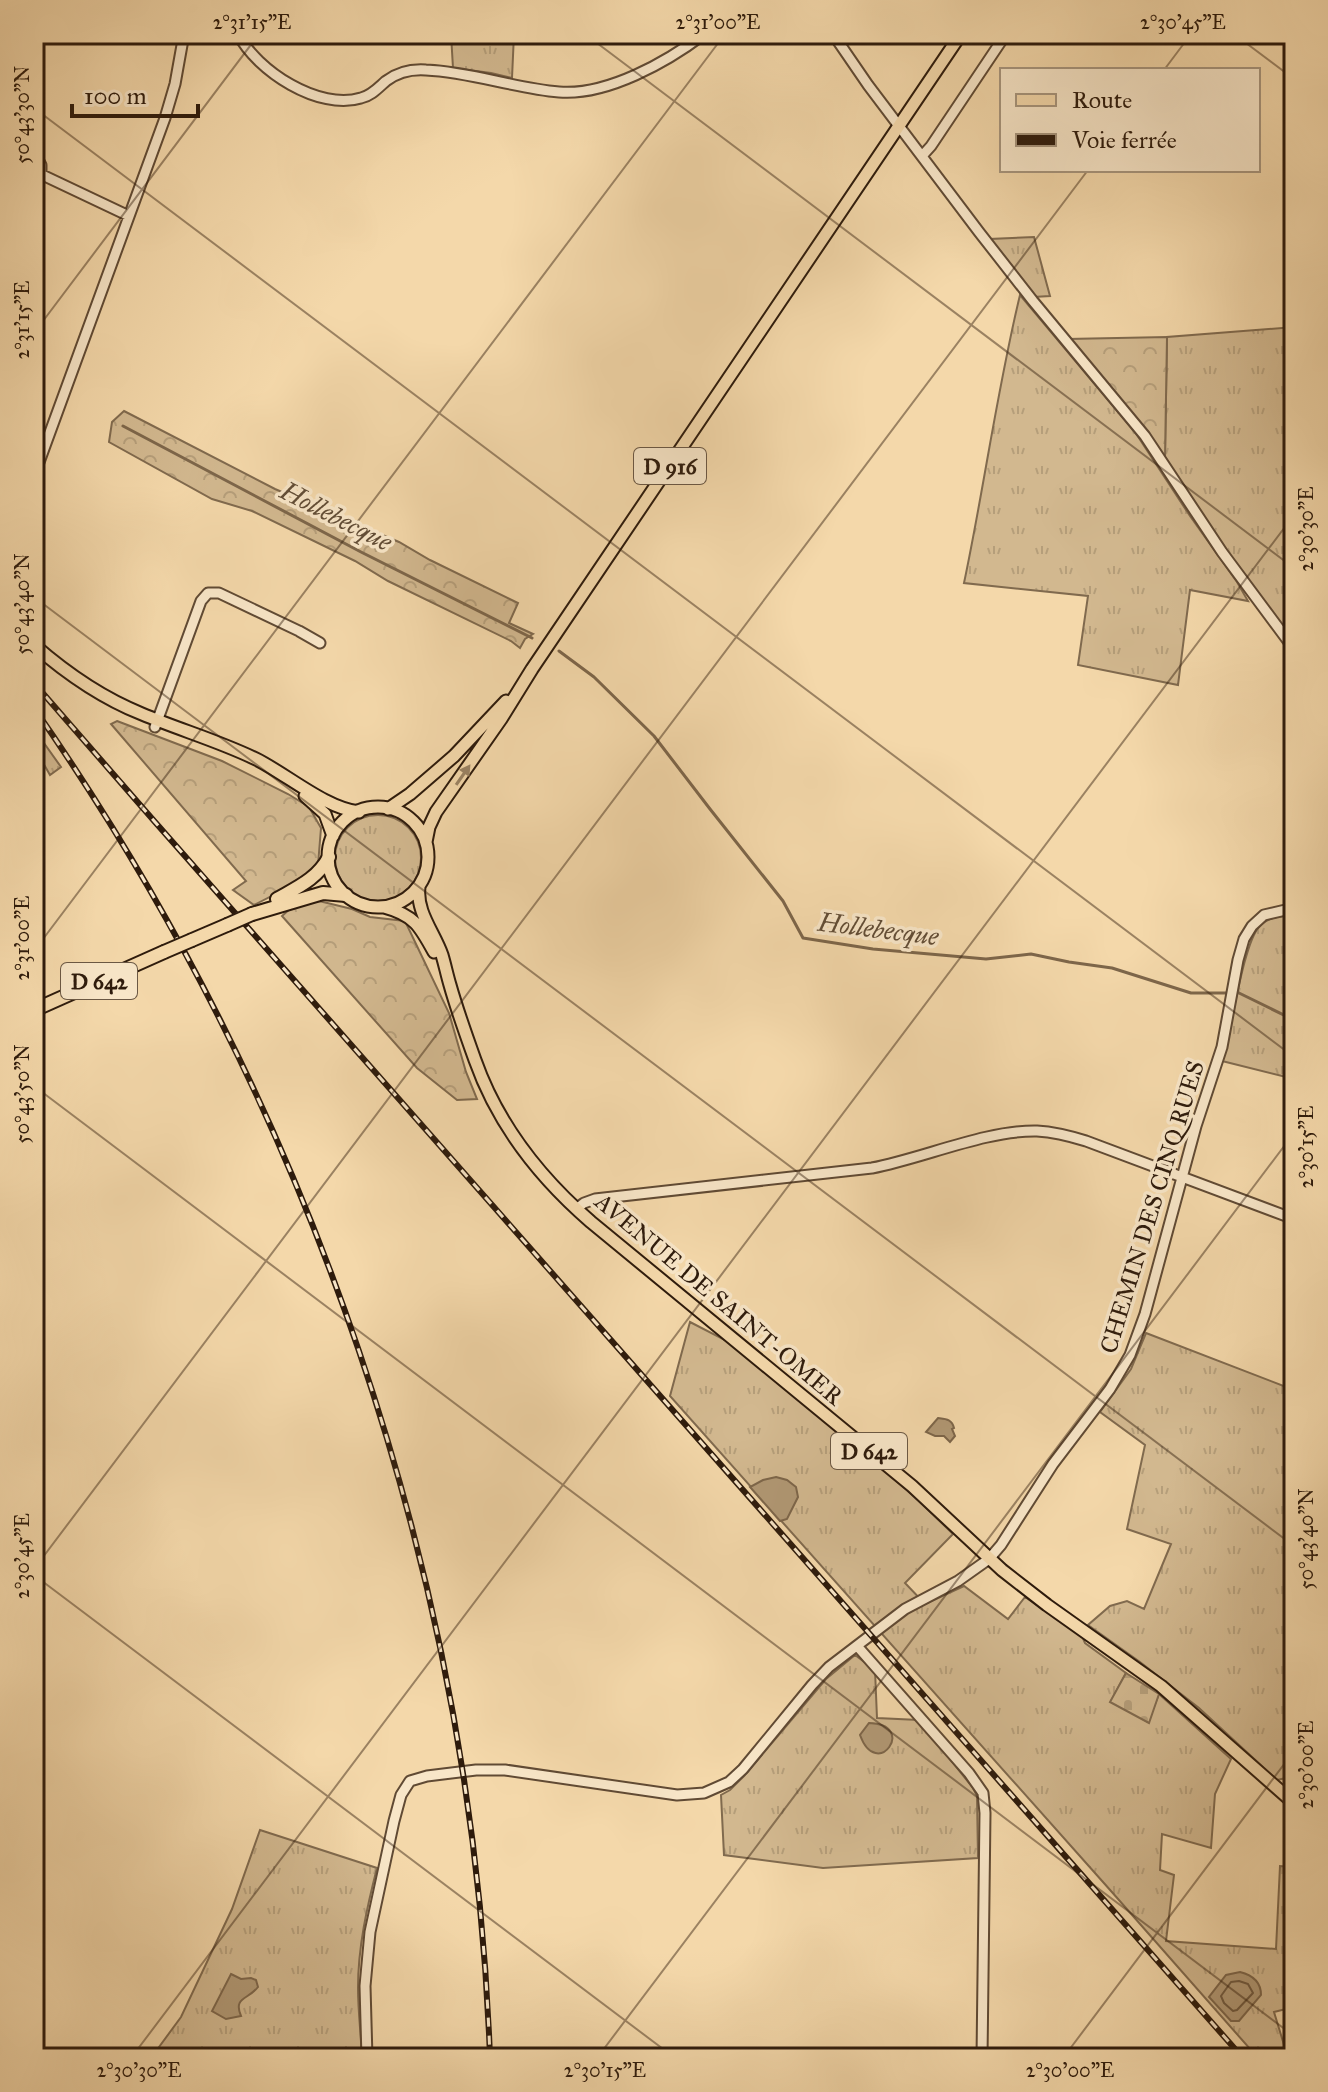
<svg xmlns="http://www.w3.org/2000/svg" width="1328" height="2092" viewBox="0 0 1328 2092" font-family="'IM FELL Great Primer',serif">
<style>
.grass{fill:url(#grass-tufts);stroke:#806a4e;stroke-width:2}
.forest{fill:url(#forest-crowns);stroke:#806a4e;stroke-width:2}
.cemetery{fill:url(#cemetery-stones);stroke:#806a4e;stroke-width:2}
.water{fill:#b19874;stroke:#7d664a;stroke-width:2}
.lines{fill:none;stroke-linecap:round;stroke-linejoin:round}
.shore{stroke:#705a40;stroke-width:2}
.stream{stroke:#7d664a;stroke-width:3}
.minor-casing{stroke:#604a34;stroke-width:13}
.major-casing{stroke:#2e1b0c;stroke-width:15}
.highway-casing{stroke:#2e1b0c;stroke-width:16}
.minor{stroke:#f8e6c8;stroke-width:9}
.major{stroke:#f4d8aa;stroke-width:11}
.highway{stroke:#f4d8aa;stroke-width:12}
.rail-casing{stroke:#2e1b0c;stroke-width:6}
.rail{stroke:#f8e6c8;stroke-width:3;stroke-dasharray:9;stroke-linecap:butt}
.highway-bridge-casing{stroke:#2e1b0c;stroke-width:16;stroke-linecap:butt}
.highway-bridge{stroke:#f4d8aa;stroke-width:12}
.oneway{fill:#9b8363}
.ticks{fill:none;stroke:#2e1b0c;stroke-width:2;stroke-opacity:0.45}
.labels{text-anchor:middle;stroke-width:7;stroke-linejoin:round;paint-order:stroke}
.shield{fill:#f8e6c8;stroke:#6b5844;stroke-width:2}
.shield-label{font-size:22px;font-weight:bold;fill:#2e1b0c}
.street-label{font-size:24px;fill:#2e1b0c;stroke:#f8e6c8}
.water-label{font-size:26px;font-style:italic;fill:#624d36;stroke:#f8e6c8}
.neatline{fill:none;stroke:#2e1b0c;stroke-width:3}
.ticks-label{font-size:20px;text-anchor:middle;fill:#2e1b0c}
</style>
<defs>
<pattern id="grass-tufts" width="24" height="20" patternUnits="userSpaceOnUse" patternTransform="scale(2)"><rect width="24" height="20" fill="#d2b88f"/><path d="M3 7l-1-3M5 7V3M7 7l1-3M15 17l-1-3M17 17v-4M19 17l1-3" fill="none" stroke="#b59e7a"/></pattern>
<pattern id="forest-crowns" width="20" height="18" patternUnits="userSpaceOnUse" patternTransform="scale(2)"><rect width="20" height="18" fill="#d2b88f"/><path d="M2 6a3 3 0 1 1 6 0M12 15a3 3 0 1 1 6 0" fill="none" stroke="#b59e7a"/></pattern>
<pattern id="cemetery-stones" width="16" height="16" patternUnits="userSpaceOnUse" patternTransform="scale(2)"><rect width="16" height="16" fill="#d2b88f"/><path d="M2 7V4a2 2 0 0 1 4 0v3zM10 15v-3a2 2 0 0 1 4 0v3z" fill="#b59e7a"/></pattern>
</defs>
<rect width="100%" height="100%" fill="#f4d8aa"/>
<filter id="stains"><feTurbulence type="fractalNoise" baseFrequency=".0025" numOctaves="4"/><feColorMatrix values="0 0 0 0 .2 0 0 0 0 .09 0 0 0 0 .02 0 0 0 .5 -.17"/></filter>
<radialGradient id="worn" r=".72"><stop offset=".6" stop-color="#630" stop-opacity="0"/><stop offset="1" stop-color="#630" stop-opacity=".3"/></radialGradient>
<path class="grass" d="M451,34H514L512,78L491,73L453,68Z
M1034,237L1050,296L1033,297L990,239Z
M1020,295L1135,432L1190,516L1237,582L1248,601L1190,590L1178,685L1078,665L1088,596L964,583C984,488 997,390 1020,295Z
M1294,327V639L1257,595L1202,516L1165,457L1167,337Z
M34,729L61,767L50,775L34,747Z
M335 858a43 43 0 1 1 86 0a43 43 0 1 1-86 0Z
M1294,915V1079L1222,1061C1231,1033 1243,944 1259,927C1268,917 1281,916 1294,915Z
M690,1322L727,1341L853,1444L916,1498L953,1534L905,1583L925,1604L964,1586L1008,1619L1025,1597L1082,1636L1085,1643L1126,1673L1111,1701L1148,1722L1159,1694L1231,1759L1215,1794L1211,1848L1162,1834L1160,1870L1174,1875L1166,1941L1276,1949L1280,1866L1294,1867V2007L1274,2012L1288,2058H1258L1111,1891L670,1396Z
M1146,1333L1294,1390V1626L1291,1642H1294V1773L1291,1772L1286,1778L1277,1780L1199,1708L1140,1662L1088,1625L1110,1606L1127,1601L1144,1609L1171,1544L1127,1529L1145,1445L1100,1412L1131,1369Z
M855,1655L875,1670L877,1718L919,1720L973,1788L977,1796L978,1858L823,1868L724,1855L721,1795L730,1790L744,1776L826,1679Z
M260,1830L377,1868C367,1907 358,1947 358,1988C358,2011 361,2035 362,2058H151L181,2017L232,1909Z"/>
<path class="forest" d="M1167,337L1165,457L1068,339Z
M124,411L275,489L399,542L430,560L518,603L509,623L533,634L525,639L520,648L511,641L388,581L355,561L252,511L212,499L109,442L112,422Z
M117,721L222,761L288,794L309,807L321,828L318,865L307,878L254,905L233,890L246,881L111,724Z
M319,901L352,909L370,917L405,921L449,1013L466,1072L477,1099L457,1100L417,1068L282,916L291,908Z"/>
<path class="cemetery" d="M1126,1673L1159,1694L1149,1723L1110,1702Z"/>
<path class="water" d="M938,1418C946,1419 952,1419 954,1428L952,1429L955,1436L950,1442L944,1436H935L926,1432Z
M776,1477L787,1480L796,1487L798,1497L787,1519L780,1521L750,1487L763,1480Z
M869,1723C918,1724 877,1782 860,1735Z
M1240,1972C1252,1975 1261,1982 1261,1995L1239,2021H1231L1209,1997L1226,1975Z
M231,1974L241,1979L251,1978L256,1980L258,1987C248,2000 233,1997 241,2016L226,2019L212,2011Z"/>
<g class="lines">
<path class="shore" d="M1239,1981L1248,1984L1253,1993L1237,2010L1233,2011L1224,2003L1221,1996L1231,1982Z"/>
<path class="stream" d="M123,426L361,552L532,638
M559,651L594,677L654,736L710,809L783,901L803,938L873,949L986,959L1031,954L1069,962L1112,968L1191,993H1227
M1239,993L1294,1020"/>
<g class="minor-casing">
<path id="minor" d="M238,34C257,71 319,111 361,98C371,96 378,88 386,81C398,72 412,69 426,70C471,72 514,88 559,92C607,96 667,62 704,34
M833,34L868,85L979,232L1033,301L1145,436L1222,552L1294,649
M34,152L41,165V175
M922,156L931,146L1006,34
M34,171L129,216
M34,476L165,118L175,84L184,34
M155,727L201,601L208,593H219L299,631L320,643
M576,1209L584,1203L595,1199L872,1168C924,1158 986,1130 1037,1131C1054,1132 1070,1136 1086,1141L1294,1219
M858,1647L969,1773L983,1793L985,1813L982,2058
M367,2058L365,1986L370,1932L394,1821L401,1795L410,1781L427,1776L476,1770H505L677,1795L704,1793L729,1782L743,1769L812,1685L829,1667L905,1609L958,1581L989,1559L1001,1545L1053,1464L1110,1389L1130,1355L1145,1314L1196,1126L1222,1047L1238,960L1244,939L1252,926L1264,915L1294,908"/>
</g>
<g class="major-casing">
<path id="major" d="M34,645C66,673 102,698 142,714C180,730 219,741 256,759C288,775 325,808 359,812
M305,796L325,814L333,836
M328 857a50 50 0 1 1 100 0a50 50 0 1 1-100 0Z
M388,809L410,794L454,756L506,701
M426,842L429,827L436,812L501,719L532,669L961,34
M419,887C416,912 434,932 442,955C445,965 447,975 450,985C457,1010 466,1035 475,1060C498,1125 540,1178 591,1222L912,1486L1002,1570L1047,1605L1161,1686L1294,1803
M384,907C414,915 420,926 434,952"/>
</g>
<g class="highway-casing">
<path id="highway" d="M277,899C298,887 317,879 329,857
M252,914L323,893L346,895
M192,940L227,925
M34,1010L164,952"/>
</g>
<use href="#minor" class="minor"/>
<use href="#major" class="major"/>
<use href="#highway" class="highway"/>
<g class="rail-casing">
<path id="rail" d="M34,683L155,822L1243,2058
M34,708C309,1103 473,1576 490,2058"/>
</g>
<use href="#rail" class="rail"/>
<g class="highway-bridge-casing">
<path id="highway-bridge" d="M227,925L252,914
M164,952L192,940"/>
</g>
<use href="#highway-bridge" class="highway-bridge"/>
</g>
<defs><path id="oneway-solid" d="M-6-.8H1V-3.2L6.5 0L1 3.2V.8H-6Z" transform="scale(2)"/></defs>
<use class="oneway" href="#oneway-solid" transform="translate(463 775) rotate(-55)"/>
<path class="ticks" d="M585,34L1294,568M1234,34L1294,79M1164,70L1191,34M34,108L1294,1057M34,333L259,34M34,597L1294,1546M34,951L725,34M34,1086L1294,2036M34,1569L1088,170M34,1575L675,2058M131,2058L1294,515M597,2058L1294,1133M1063,2058L1294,1751"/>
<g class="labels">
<g class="shield">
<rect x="634" y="448" width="72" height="36" rx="6"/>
<rect x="61" y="963" width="76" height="36" rx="6"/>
<rect x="831" y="1433" width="76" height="36" rx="6"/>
</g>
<g class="shield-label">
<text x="670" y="474">D 916</text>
<text x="99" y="989">D 642</text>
<text x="869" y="1459">D 642</text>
</g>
<g class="street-label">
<text transform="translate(1152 1207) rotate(-73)" y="8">CHEMIN DES CINQ RUES</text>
<text transform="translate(719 1299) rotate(40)" y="8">AVENUE DE SAINT-OMER</text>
</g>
<g class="water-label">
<text transform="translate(336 516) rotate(27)" y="9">Hollebecque</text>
<text transform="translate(878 929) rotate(7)" y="9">Hollebecque</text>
</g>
</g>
<rect width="1328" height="2092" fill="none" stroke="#f4d8aa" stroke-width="88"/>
<rect x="1000" y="68" width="260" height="104" fill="#f8e6c8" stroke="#a7957d" stroke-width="2"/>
<rect x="1016" y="94" width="40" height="12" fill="#f4d8aa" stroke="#a7957d" stroke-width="2"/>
<text x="1072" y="108" font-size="24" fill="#2e1b0c">Route</text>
<rect x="1016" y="134" width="40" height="12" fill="#2e1b0c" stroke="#a7957d" stroke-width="2"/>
<text x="1072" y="148" font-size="24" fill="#2e1b0c">Voie ferrée</text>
<path d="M72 104v12h126v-12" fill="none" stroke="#2e1b0c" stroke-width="4"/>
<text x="84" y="104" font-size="24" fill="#2e1b0c" stroke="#f8e6c8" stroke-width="6" paint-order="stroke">100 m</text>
<rect x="44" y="44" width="1240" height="2004" class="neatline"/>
<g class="ticks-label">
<text x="252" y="29">2°31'15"E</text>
<text x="718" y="29">2°31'00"E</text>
<text x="1183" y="29">2°30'45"E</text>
<text transform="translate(22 115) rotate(-90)" y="7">50°43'30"N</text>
<text transform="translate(22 320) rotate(-90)" y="7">2°31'15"E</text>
<text transform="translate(1306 529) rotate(-90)" y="7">2°30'30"E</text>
<text transform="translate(22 604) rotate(-90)" y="7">50°43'40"N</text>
<text transform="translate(22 938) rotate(-90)" y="7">2°31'00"E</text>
<text transform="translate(22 1094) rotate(-90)" y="7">50°43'50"N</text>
<text transform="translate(1306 1147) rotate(-90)" y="7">2°30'15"E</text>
<text transform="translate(1306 1539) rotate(-90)" y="7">50°43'40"N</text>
<text transform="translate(22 1556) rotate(-90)" y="7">2°30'45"E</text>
<text transform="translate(1306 1765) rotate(-90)" y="7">2°30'00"E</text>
<text x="139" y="2077">2°30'30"E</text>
<text x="605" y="2077">2°30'15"E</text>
<text x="1070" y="2077">2°30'00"E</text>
</g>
<rect width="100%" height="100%" filter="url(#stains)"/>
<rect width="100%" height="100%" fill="url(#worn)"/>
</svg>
